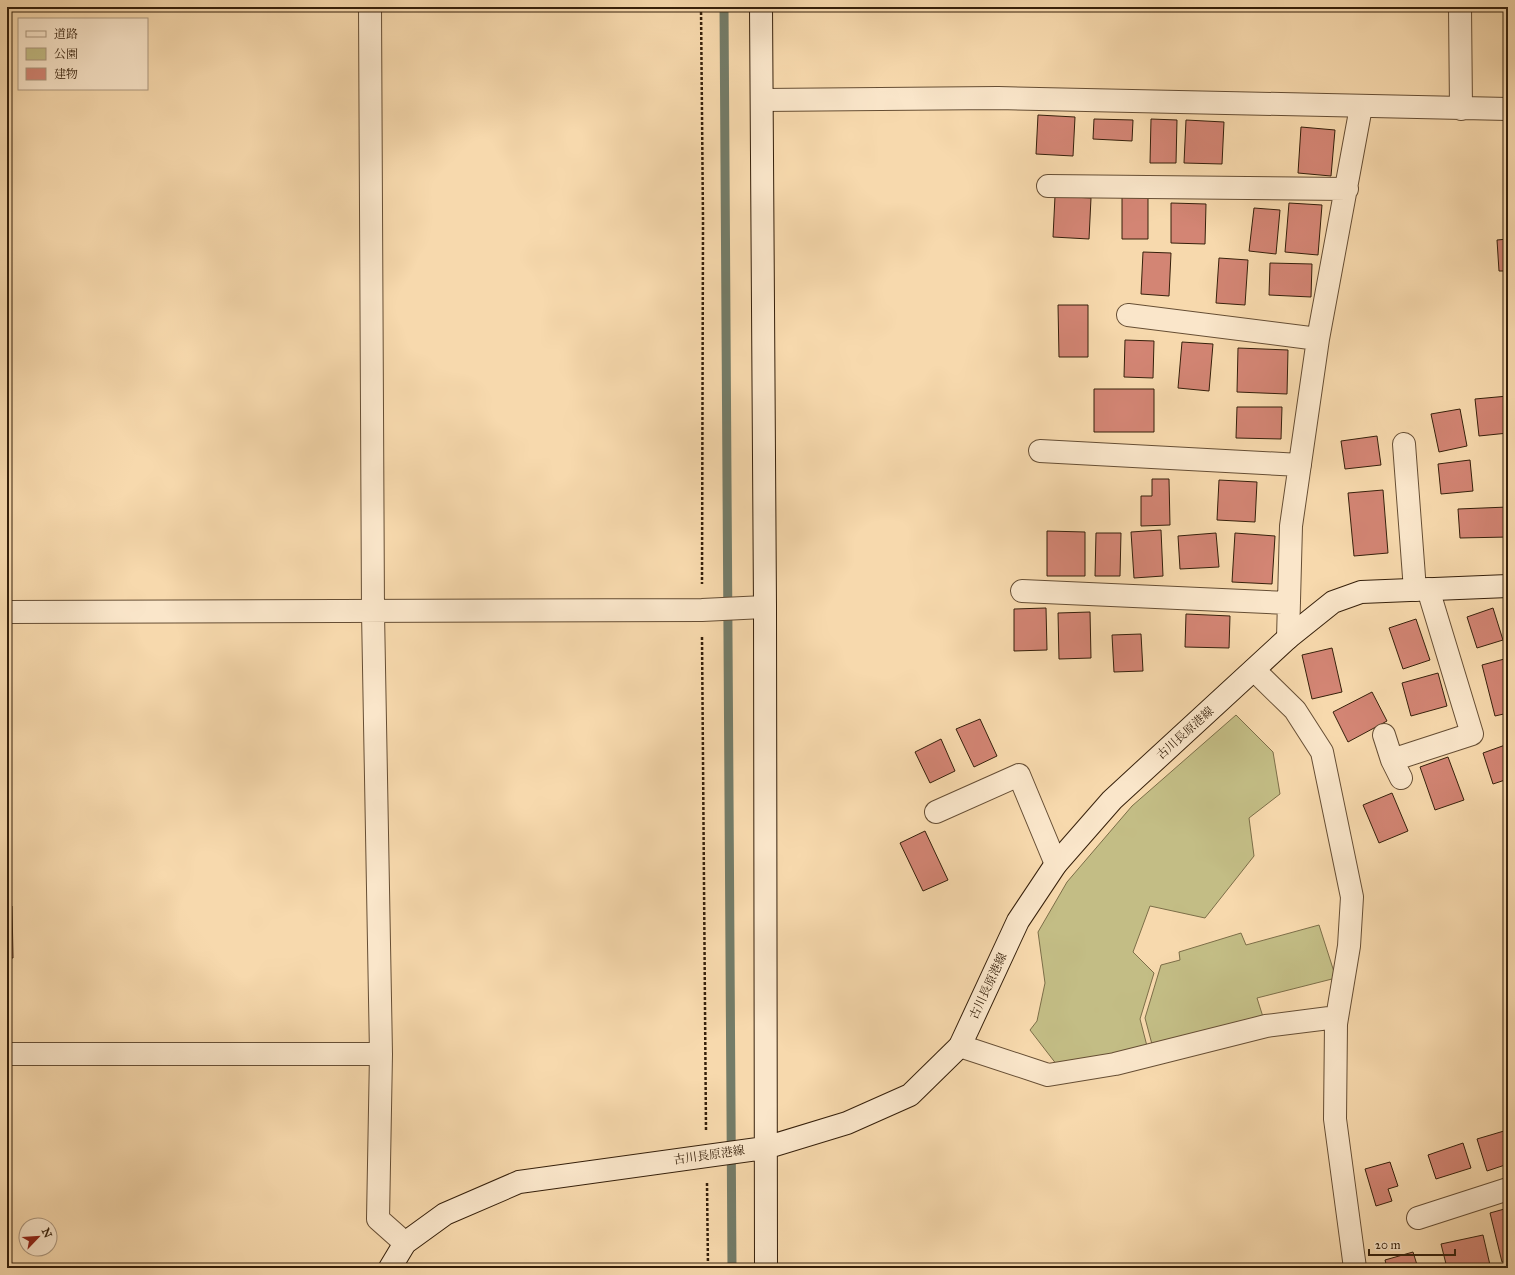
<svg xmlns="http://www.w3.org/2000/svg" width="1515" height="1275" viewBox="0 0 1515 1275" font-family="'IM FELL Great Primer','Noto Serif JP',serif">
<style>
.green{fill:#c3bd85;stroke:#7c6e48}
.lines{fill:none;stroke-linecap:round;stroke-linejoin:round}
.stream{stroke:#747c68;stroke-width:9}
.building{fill:#d38574;stroke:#36200b}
.street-casing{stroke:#664e34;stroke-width:24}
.secondary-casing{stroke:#36200b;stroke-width:24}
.path{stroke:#36200b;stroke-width:2.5;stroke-dasharray:3 2;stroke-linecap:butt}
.street{stroke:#fae6ca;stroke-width:22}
.secondary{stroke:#fae6ca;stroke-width:22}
.labels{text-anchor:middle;stroke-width:3;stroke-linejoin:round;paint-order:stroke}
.street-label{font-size:12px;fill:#36200b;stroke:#fae6ca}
</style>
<rect width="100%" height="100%" fill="#f7d9ad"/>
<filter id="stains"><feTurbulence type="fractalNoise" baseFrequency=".005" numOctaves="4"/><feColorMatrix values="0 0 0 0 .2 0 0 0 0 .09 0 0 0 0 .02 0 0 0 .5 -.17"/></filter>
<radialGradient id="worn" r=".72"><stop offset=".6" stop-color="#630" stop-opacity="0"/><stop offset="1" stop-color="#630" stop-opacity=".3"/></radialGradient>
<path class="green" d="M1236,715L1273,752L1280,794L1249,818L1254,856L1205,918L1150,906L1133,952L1154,973L1140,1019L1148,1050L1057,1065L1030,1030L1037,1021L1045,983L1038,932L1067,882L1132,806Z
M1319,925L1336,978L1257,998L1264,1020L1153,1048L1145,1018L1161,965L1180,960L1179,952L1241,933L1246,945Z"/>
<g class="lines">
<path class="stream" d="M724,7L732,1268"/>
</g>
<path class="building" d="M1038,115L1075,117L1073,156L1036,154Z
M1094,119L1133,120L1132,141L1093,139Z
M1151,119L1177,120L1176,163H1150Z
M1186,120L1224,122L1222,164L1184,163Z
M1301,127L1335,130L1331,176L1298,173Z
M1055,196L1091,198L1089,239L1053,237Z
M1122,197H1148V239H1122Z
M1171,203L1206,204L1205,244L1171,243Z
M1289,203L1322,205L1318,255L1285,252Z
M1254,208L1280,210L1276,254L1249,251Z
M1508,239V271H1499L1497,240Z
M1143,252L1171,253L1169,296L1141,294Z
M1219,258L1248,260L1245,305L1216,303Z
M1270,263L1312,264L1311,297L1269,295Z
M1058,305H1088V357H1059Z
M1125,340L1154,341L1153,378L1124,377Z
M1182,342L1213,344L1209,391L1178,388Z
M1238,348L1288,350L1287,394L1237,392Z
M1094,389H1154V432H1094Z
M1508,396V433L1479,436L1475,399Z
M1237,407H1282L1281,439L1236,438Z
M1460,409L1467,446L1439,452L1431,414Z
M1377,436L1381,465L1345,469L1341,441Z
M1470,460L1473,491L1441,494L1438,464Z
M1152,479H1169L1170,525L1141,526V496H1152Z
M1219,480L1257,482L1255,522L1217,520Z
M1383,490L1388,553L1354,556L1348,493Z
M1508,507V537L1460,538L1458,509Z
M1161,530L1163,576L1134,578L1131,532Z
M1047,531L1085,532V576H1047Z
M1096,533H1121L1120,576H1095Z
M1216,533L1219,567L1180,569L1178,536Z
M1235,533L1275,536L1272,584L1232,582Z
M1046,608L1047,650L1014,651V609Z
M1493,608L1503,640L1477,648L1467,617Z
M1090,612L1091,658L1059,659L1058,613Z
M1186,614L1230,616L1229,648L1185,647Z
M1416,619L1430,660L1403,669L1389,628Z
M1141,634L1143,671L1114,672L1112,635Z
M1332,648L1342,692L1312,699L1302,655Z
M1508,658V713L1495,716L1482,665Z
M1438,673L1447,706L1411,716L1402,683Z
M1372,692L1387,721L1348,742L1333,712Z
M980,719L997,756L974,767L956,729Z
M941,739L955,771L930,783L915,752Z
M1508,744V779L1493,784L1483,753Z
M1448,757L1464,800L1435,810L1420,767Z
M1392,793L1408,831L1379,843L1363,805Z
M925,831L948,880L923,891L900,843Z
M7,906H12L13,958H7Z
M1504,1131L1508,1145V1164L1487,1171L1477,1139Z
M1463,1143L1471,1168L1436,1179L1428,1155Z
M1390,1162L1398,1186L1388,1189L1392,1201L1376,1206L1365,1169Z
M1508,1208V1260L1502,1262L1490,1213Z
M1483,1235L1490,1265L1476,1268H1447L1441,1244Z
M1413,1252L1418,1268H1387L1385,1260Z"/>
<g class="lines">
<g class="street-casing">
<path id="street" d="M370,7L373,612L381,1054L378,1219L405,1243
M1460,7L1461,109
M762,100L998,98L1508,109
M1048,186L1347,189
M1128,315L1318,339
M1404,444L1415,590
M1040,451L1300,465
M1022,591L1289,603
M7,612L702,610L765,607
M1288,638L1291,526L1318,339L1361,107
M1254,670L1295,710L1322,752L1352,897L1349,946L1336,1024L1335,1119L1355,1268
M1384,735L1392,760L1401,778
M1392,760L1472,734L1428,589
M936,812L1019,775L1056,864
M960,1046L1048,1075L1115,1064L1266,1026L1337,1017
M7,1054H381
M1418,1218L1508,1189"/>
</g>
<g class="secondary-casing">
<path id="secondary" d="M761,7L765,607L766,1268
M390,1268L405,1243L445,1214L519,1182L765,1148L847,1123L910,1095L960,1046L1018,921L1056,864L1112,800L1288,638L1333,602L1361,592L1508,586"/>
</g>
<path class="path" d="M701,7L703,221L702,584
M702,637L706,1130
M707,1183L708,1268"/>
<use href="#street" class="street"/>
<use href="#secondary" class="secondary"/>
</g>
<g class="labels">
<g class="street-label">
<text transform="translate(1185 733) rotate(-42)" y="4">古川長原港線</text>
<text transform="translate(988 986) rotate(-65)" y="4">古川長原港線</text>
<text transform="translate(709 1155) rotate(-8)" y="4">古川長原港線</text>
</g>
</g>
<rect width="1515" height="1275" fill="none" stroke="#f7d9ad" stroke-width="24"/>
<rect x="8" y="8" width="1499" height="1259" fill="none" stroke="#36200b" stroke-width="2"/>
<rect x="12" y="12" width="1491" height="1251" fill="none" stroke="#36200b"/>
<rect x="18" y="18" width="130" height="72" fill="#fae6ca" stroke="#ac977e"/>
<rect x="26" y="31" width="20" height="6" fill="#fae6ca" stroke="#ac977e"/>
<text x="54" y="38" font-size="12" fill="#36200b">道路</text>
<rect x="26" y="48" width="20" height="12" fill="#c3bd85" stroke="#ac977e"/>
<text x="54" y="58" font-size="12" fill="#36200b">公園</text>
<rect x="26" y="68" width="20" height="12" fill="#d38574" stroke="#ac977e"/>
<text x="54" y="78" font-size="12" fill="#36200b">建物</text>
<g transform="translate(38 1237) rotate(65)"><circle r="19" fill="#fae6ca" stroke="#ac977e"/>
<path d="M0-3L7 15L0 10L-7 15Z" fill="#8f2418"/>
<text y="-6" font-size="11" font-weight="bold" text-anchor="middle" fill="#36200b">N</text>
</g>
<path d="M1369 1249v6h86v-6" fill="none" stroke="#36200b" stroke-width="2"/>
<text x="1375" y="1249" font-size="12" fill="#36200b" stroke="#fae6ca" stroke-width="3" paint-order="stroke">20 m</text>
<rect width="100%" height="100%" filter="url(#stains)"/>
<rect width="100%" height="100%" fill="url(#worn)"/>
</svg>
